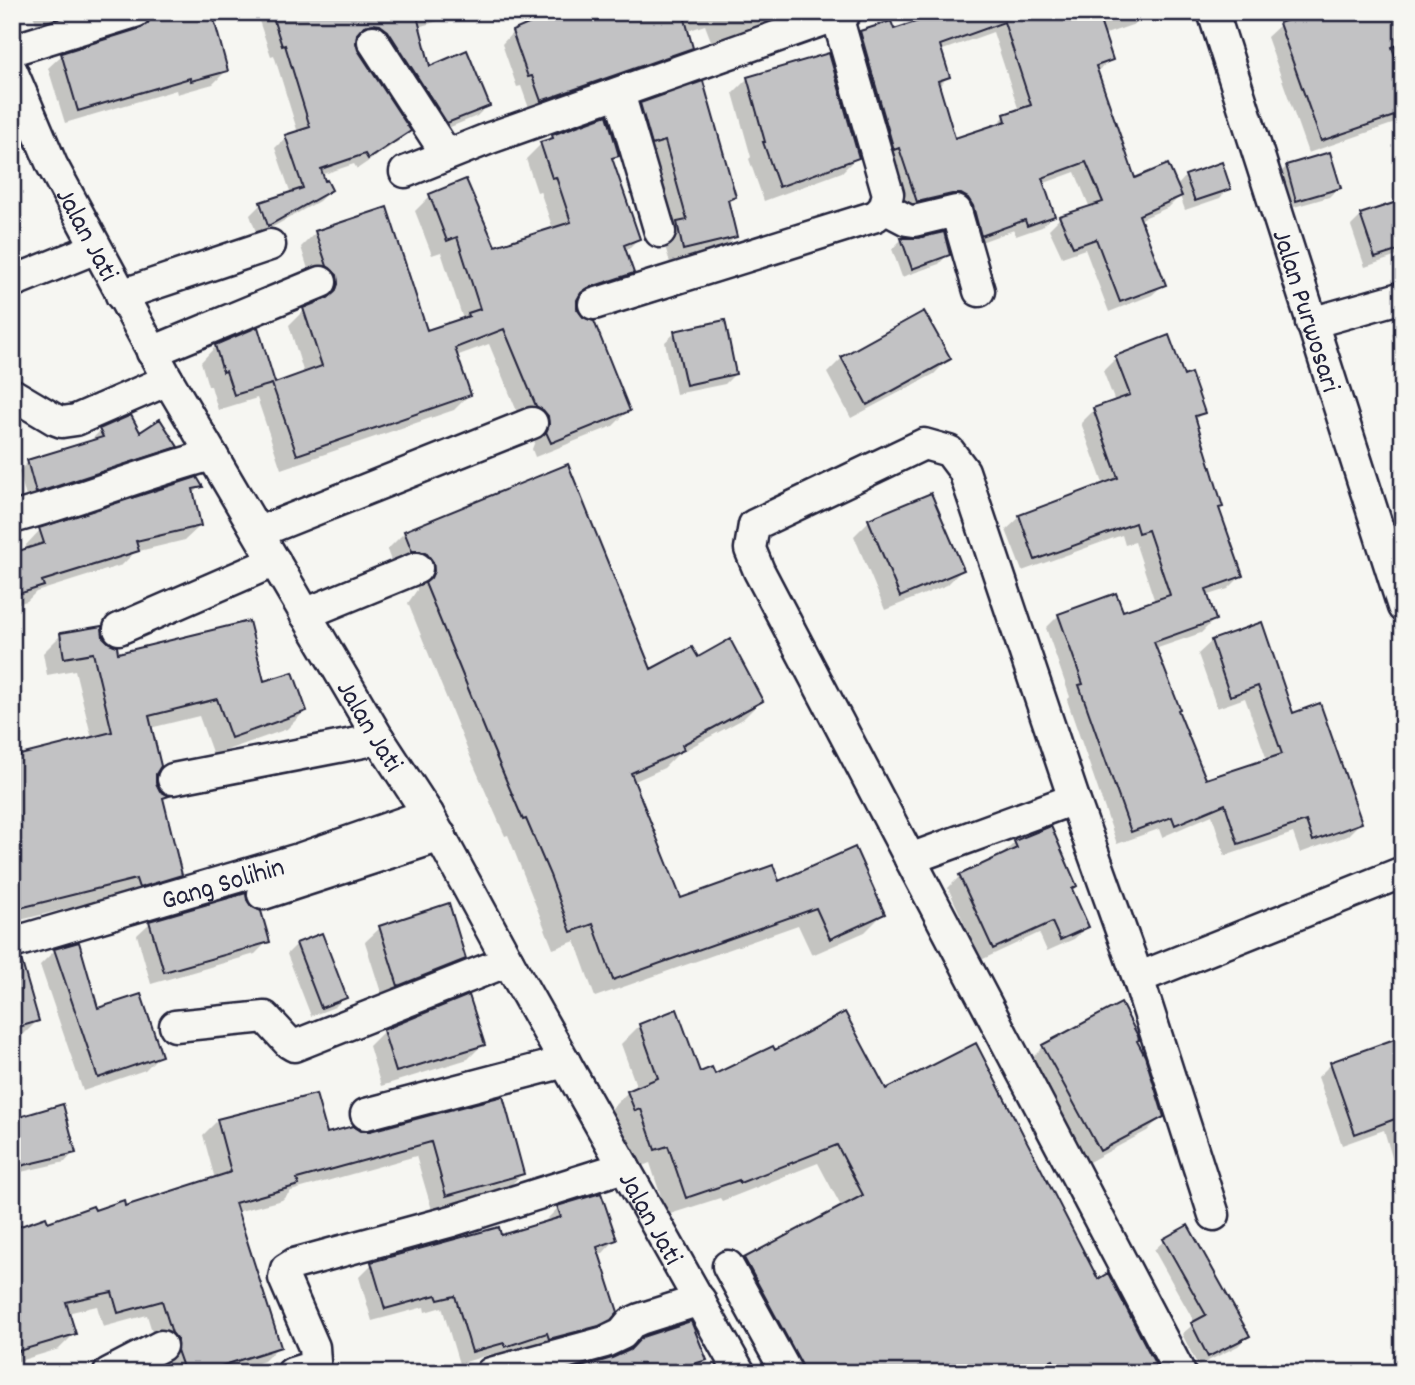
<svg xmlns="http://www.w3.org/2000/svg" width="1415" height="1385" viewBox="0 0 1415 1385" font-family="Dekko,sans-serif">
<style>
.shadow{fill:#0003;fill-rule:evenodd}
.building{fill:#c2c2c4;stroke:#22223b;stroke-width:2;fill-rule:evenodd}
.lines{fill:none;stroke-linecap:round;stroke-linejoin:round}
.minor-casing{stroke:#22223b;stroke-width:35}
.minor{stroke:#f6f6f2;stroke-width:30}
.labels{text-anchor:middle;stroke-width:6;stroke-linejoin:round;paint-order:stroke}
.street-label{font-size:28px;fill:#22223b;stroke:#f6f6f2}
</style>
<rect width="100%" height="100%" fill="#f6f6f2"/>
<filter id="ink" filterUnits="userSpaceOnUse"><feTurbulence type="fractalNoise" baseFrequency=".0143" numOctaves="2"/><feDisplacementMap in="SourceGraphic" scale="14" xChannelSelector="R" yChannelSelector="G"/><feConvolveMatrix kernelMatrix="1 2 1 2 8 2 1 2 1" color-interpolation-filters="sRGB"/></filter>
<g filter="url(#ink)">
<path class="shadow" d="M32,12H101L39,32Z
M133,12H210L226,71L213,84L177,94L176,90L65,123L48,68L62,55L139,31V21Z
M256,12H468L418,27L429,68L488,105L477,116L436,133L361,34L355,35L356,51L409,131L397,142L357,169L354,164L321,175L330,190L319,201L271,228L264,208H260L268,229L257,235L250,215L261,204L291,194L275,148L286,137L298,133L274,55L271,56Z
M561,12H778L779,16L768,27L713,46L705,25L687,31L691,46L680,57L660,65L656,53L604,78L593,89L530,111L521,86L517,87L502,44L513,32Z
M942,12H1170L1103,35L1111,60L1096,72L1134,181L1176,187L1186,176L1229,188L1220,198L1185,210L1180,196L1169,207L1139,220L1164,284L1152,295L1109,312L1085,249L1062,257L1049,229L1060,218L1090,208L1075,172L1042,184L1053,215L1042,227L1016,236L1014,230L970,246L962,217L906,212L849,44L861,33L893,31L943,15ZM993,32L1019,111L1005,116L994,127L953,140L938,87L948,77L940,51Z
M1403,12V136L1398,122L1308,153L1267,37L1280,25Z
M748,78L857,157L842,172L764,201L749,159L751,157L733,93Z
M641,106L734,197L727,204L735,237L721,251L670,263L628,119Z
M553,136L617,155L611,161L638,239L625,252L632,273L616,288L575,301V309L628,411L613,426L535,457L532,449L535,441L533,432L521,421L489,344L456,356L469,395L454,410L281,469L257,398L218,410L211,386H208L201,362L216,346L273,385L304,374L289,325L304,310L324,300L322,290L312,282L301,247L316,232L426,332L463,319L441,252L432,255L415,211L430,196L494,248L553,229L540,191L537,192L526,159L541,144Z
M1287,166L1339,187L1329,197L1287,209L1277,176Z
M1403,202V254L1365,267L1351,226L1361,216Z
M901,240H918L948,254L939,264L902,277L892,249Z
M1403,323V377H1402L1392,334Z
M675,333L735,374L725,384L676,394L665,342Z
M842,358L949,359L934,374L851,418L827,373Z
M1116,358L1183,378L1203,412L1194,421L1221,506L1218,509L1241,576L1228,589L1206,596L1214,620L1201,633L1155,649L1176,711L1205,781L1267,760L1245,698L1217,708L1198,654L1212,641L1292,715L1360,823L1347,836L1300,853L1293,833L1225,856L1212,815L1162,837L1159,829L1117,844L1067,700L1070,697L1046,628L1059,615L1122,613L1155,602L1135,542L1125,545L1122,535L1022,571L1006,530L1020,517L1104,486L1081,423L1094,410L1115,402L1103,371Z
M130,418L139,435L175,446L166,455L27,501L19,471L28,462L92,442L91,440L100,431Z
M201,486L192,495L200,526L185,540L135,552L122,565L36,592L27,601L12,605V555L27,550L26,545L40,530Z
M869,521L962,570L947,585L885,610L854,536Z
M405,532L650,672L697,659L761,701L743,719L678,754L664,768L633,782L680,900L778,883L883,914L865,932L812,955L798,925L595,997L575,941L553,949L508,835L505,836L472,761L408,603L417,590L416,580L394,569L387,550Z
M61,635L102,637L117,655L263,684L305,711L287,729L213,755L199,716L150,728L154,783L159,792L166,796L162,800L180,874L162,893L121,905L118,896L12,922V759L92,739L75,670L47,675L43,653Z
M1015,842L1071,890L1087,927L1074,939L1047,951L1039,933L981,960L948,888L960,876L1002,855Z
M150,923L268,941L255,954L151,984L137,935Z
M380,928L464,958L449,973L383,999L365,942Z
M297,944L345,997L335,1007L311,1016L287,954Z
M55,950L97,1011L160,1055L145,1070L83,1091L40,965Z
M12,960L37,1021L22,1036L12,1038Z
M640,1025L699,1074L714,1076L774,1052L886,1091L1097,1281L1158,1373H778L726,1278L745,1260L842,1208L818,1163L722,1201L720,1198L667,1215L650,1163L637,1168L622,1126L616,1129L609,1111L628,1092L637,1088L621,1044Z
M384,1031L483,1044L468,1059L381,1086L369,1046Z
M1135,1041L1162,1116L1147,1131L1085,1164L1028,1062L1043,1047Z
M1403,1041V1195L1384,1130L1342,1145L1318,1077L1331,1064Z
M501,1099L522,1174L507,1189L432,1210L416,1156L291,1191L282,1200L236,1212L279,1346L264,1361L228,1373H165L162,1354L157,1348L147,1315L103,1327L97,1306L67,1313L74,1334L59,1349L12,1363V1231L93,1212L124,1208L215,1179L203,1135L218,1120L326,1136L370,1133Z
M19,1108L21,1118L74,1152L65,1162L12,1174V1109Z
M558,1208L615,1240L603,1253L597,1254L610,1319L596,1332L536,1351L534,1345L492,1358L491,1354L459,1364L442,1307L425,1312L424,1307L372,1321L359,1277L372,1264L500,1238L546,1223L545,1221Z
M1188,1227L1248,1336L1238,1346L1198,1366L1182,1334L1195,1323L1154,1250L1164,1241Z
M1403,1294V1338L1392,1304Z
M705,1360L696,1369L684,1373H565Z"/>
<path class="building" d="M152,12H212L228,71L191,81L190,78L78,111L61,53L141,28L148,23Z
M271,12H416L430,66L467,50L490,106L447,123L388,31L380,25L373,24L364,26L357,34L356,43L358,50L411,131L368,159L365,154L321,169L325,181L327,180L332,190L268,226L260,202L303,188L285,135L310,127L285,45L282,46Z
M556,12H683L693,48L541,101L532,76L528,77L512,31Z
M946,12H1097L1113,60L1096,66L1135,178L1168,164L1182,196L1139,215L1166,285L1120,302L1096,239L1073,247L1059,216L1103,202L1086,162L1042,178L1055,216L1027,226L1025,220L981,236L973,206L968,198L961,194H952L917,202L899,148L894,150L860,31L891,21L894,29ZM1004,22L1031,105L1004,114L1006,121L955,138L938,81L950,77L940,45Z
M1311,12H1403V43L1392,47L1403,79V113L1321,141L1279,23Z
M829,53L859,158L779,187L763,142H765L747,77Z
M703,81L736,197L728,200L737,237L683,250L677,222L687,220L665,141L652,145L640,103Z
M607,115L619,156L612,158L640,239L624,245L634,273L588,288L581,293L577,300V309L583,317L594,321L630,411L551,443L546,432L549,425L548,416L543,410L536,406L504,329L455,348L471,395L297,455L272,384L234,395L226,371L223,372L215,345L255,328L258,327L275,383L322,366L303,308L328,298L335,292L338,284L337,275L327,266L315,231L387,207L427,330L469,316L468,313L480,309L457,237L447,241L429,194L466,179L495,246L571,222L556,177L552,178L540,142L553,138L552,135Z
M1330,152L1341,188L1296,201L1286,165Z
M1222,162L1231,189L1195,201L1185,175Z
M1403,200V249L1375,258L1360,214Z
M944,232L950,255L912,269L901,238H918Z
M924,311L951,359L867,405L841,357Z
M725,320L736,374L686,385L674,331Z
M1169,335L1184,376L1191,373L1205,413L1195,416L1223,507L1219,508L1243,576L1206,589L1216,620L1154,642L1180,709L1178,710L1206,779L1282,754L1258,686L1230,696L1211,640L1262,622L1293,713L1320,703L1362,823L1313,841L1306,821L1238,844L1225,804L1175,825L1172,817L1131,832L1079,685L1083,684L1058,614L1116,593L1123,611L1170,595L1148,530L1138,533L1135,523L1035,560L1019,515L1118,478L1093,408L1130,395L1115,356Z
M131,415L140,432L160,419L178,447L36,493L27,460L103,437L99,429Z
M568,464L651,669L692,647L698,657L730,639L763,701L682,745L684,750L631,773L681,898L773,865L779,881L855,847L885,914L830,939L816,908L613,980L593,924L571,932L550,875L526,819L523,820L490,742L425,583L431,578L434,571L433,562L427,554L420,551H412L404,531Z
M197,477L203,487L193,489L201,526L136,541L139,551L42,581L44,586L12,596V553L44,543L39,528Z
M931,493L964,570L900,597L868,519Z
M249,621L264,681L293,672L307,711L231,738L217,699L149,716L161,766L156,774V783L160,791L169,796L163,798L182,875L139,888L136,879L12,910V757L112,732L93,653L64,658L60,633L102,626L103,637L109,643L117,646L118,653Z
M1051,826L1077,886L1072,889L1089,927L1060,940L1052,922L993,949L959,875L1017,848L1014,841Z
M246,893L247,900L251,906L261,911L270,942L164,972L149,921Z
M449,903L466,959L398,986L379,926Z
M322,933L347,998L321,1008L296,943Z
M79,942L98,1008L141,994L162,1056L98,1078L54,949Z
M21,959L39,1021L12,1029V960Z
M469,995L485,1045L396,1072L383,1030Z
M1121,1003L1138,1036L1139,1040L1137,1041L1145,1056L1164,1117L1100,1151L1042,1045Z
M677,1009L700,1072L712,1067L715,1074L773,1046L775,1050L845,1012L886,1089L976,1043L1098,1279L1108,1273L1160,1373H1060L1053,1360L1024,1373H804L802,1365L744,1258L863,1195L837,1145L740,1183L739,1180L686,1198L668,1146L655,1150L641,1109L635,1111L627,1091L658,1078L639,1024Z
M1403,1036V1116L1355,1134L1330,1062Z
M316,1094L327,1133L353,1126L361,1131H370L503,1096L524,1174L446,1196L431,1142L297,1179L299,1185L235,1203L281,1347L199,1373H185L177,1350V1339L172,1333L162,1301L118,1313L112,1292L66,1302L76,1334L12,1353V1229L46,1217L48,1222L93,1206L95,1210L124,1200L125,1206L231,1172L217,1119Z
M63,1104L76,1153L12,1168V1119Z
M601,1193L617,1240L597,1247L618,1312L611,1320L599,1326L549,1339L547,1333L505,1347L504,1343L472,1352L455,1296L438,1300L436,1295L385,1309L371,1262L499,1227L501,1235L561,1217L557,1206Z
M1188,1225L1250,1336L1208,1357L1191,1323L1206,1315L1163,1239Z
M691,1321L707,1360L664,1373H561L612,1358L630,1350L642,1337Z"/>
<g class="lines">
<g class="minor-casing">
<g id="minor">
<path id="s1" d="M1213,12L1403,607"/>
<path d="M373,41L447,155"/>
<path d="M12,50L135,12"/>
<path id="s2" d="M12,71L52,165L168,380L379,739L428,814L508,961L740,1373"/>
<path d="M619,93L660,232"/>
<path d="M405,172L490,138L846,12"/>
<path d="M884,208L907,220L914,221L956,211L979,291"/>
<path d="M12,282L96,248"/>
<path d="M121,295L270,245"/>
<path d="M594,304L876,216L884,208L888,194L837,16"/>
<path d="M1311,323L1403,297"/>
<path d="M152,352L321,282"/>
<path d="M12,394L54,419L62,422L76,420L168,380"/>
<path d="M12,518C80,500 144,473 212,455"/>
<path d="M259,532L532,423"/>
<path d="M305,614L417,568"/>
<path d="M119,629L275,561"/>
<path d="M173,779L379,739"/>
<path d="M910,859L1074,799"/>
<path d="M263,894L441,836"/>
<path id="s3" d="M12,943L299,859L428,814"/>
<path d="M1138,978L1214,1215"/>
<path d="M175,1026L265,1017L289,1043L294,1046L508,961"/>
<path d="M366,1114L565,1062"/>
<path d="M728,1266L787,1373"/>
<path d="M109,1373L161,1346"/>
<path d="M292,1373L308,1368L315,1362L314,1347L284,1278L286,1269L294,1264L452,1221L624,1167"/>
<path d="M491,1373L605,1342L622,1334L631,1323L640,1319L700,1300"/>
<path d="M1180,1373L759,571L750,549L754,525L924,444L949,451L964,471L1074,799L1138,978L1403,872"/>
</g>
</g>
<use href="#minor" class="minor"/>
</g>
</g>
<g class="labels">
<g class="street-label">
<text dy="10" stroke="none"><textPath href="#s2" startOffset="180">Jalan Jati</textPath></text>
<text dy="10" stroke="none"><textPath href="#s1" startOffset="313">Jalan Purwosari</textPath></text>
<text dy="10" stroke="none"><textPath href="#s2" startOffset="747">Jalan Jati</textPath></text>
<text dy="10" stroke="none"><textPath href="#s3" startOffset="219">Gang Solihin</textPath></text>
<text dy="10" stroke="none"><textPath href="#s2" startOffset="1314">Jalan Jati</textPath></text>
</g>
</g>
<rect width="1415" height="1385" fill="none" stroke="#f6f6f2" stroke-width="42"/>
<rect x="21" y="21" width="1373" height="1343" fill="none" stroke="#22223b" stroke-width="2.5" filter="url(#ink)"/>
</svg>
